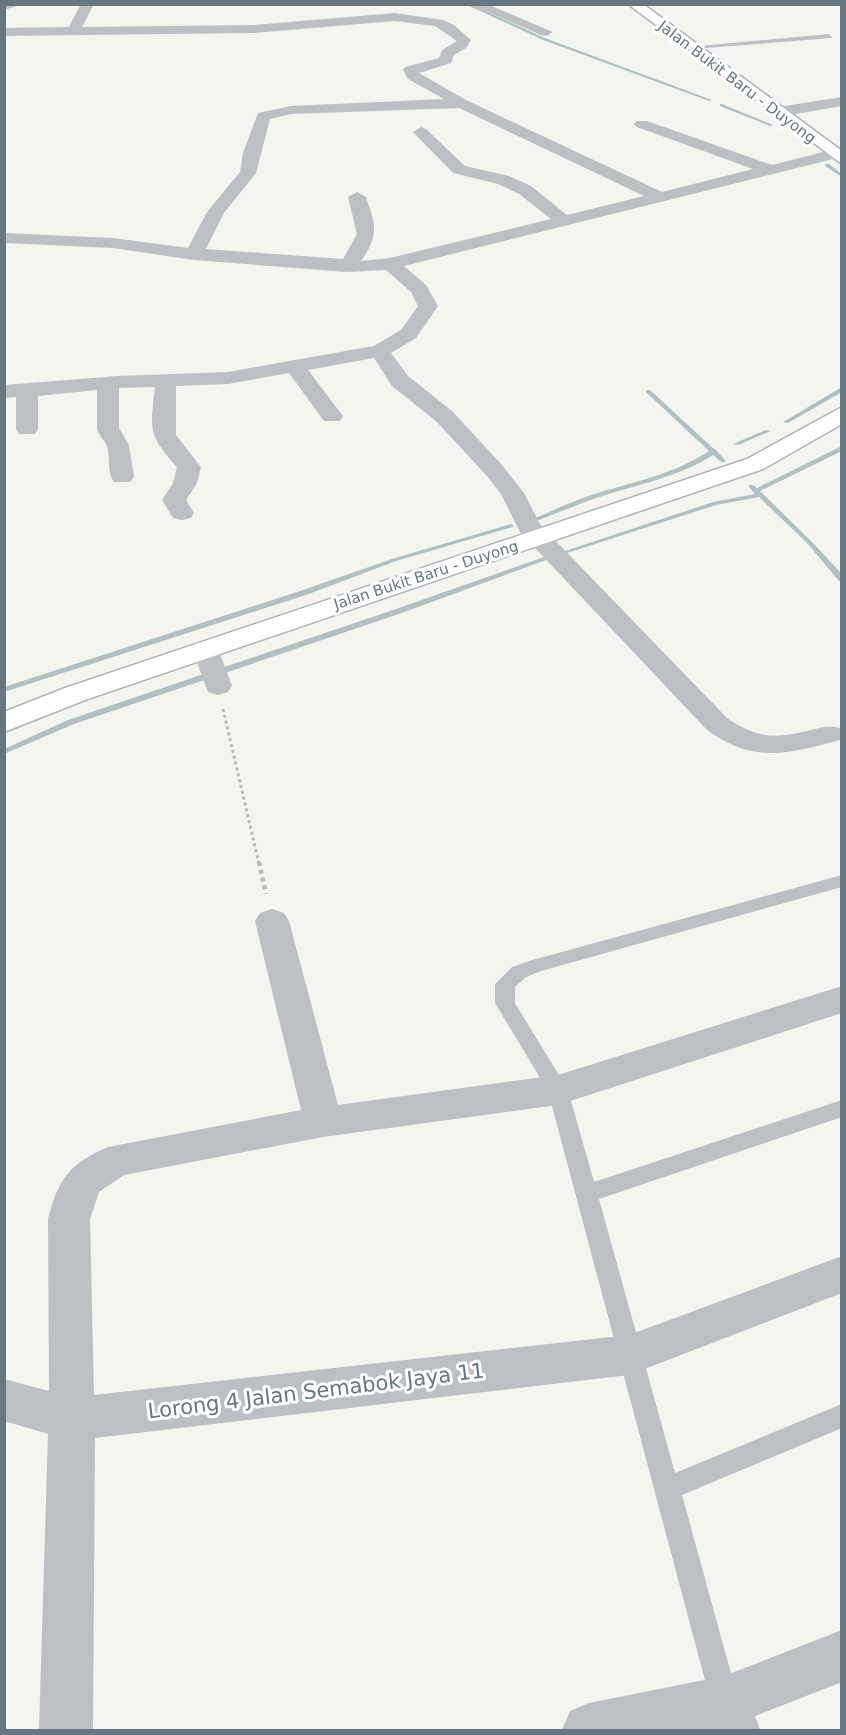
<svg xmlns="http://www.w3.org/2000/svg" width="846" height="1735" viewBox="0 0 846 1735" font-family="'DejaVu Sans',sans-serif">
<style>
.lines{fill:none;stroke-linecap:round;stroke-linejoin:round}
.stream{fill:#b2c0c2;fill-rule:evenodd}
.secondary-casing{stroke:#afb4b7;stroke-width:3}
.path-far1{stroke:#b6b9bb;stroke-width:3;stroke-dasharray:3 3;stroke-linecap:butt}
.path{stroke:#b6b9bb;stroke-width:4.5;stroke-dasharray:4 4;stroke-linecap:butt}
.service{fill:#bcc0c3;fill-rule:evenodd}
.minor{fill:#bcc0c3;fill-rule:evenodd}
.secondary{fill:#fff;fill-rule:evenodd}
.labels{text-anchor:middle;stroke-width:6;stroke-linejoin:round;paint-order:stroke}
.far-street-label{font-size:15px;fill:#67777f;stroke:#fff}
.near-street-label{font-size:21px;fill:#67777f;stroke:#fff}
</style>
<rect width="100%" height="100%" fill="#f4f4f1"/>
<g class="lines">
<path class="stream" d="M465,4H470L545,38L712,100L709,101L543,40Z
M720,104H722L773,125L770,126L720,106Z
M825,164H829L842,174V177L825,166Z
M842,387V392L788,423L783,422Z
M646,390H650L714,449L716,450L725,460V462H721L713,455C677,478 635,485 596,498C576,505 558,513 539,520H535V518C554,510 572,502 591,495C632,482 673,475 709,451L646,392Z
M766,430L771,431L738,445L733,444Z
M842,446V451L760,491L812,542L842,574V581H839L808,544L759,497L716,505L564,554H560L559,553L713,502L755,494L749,487V485H753L757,488Z
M511,524L513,525V527L396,561L306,595L4,692V687L300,591L392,559Z
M544,557L546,558V560L399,614L74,724L4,754V749L68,720L393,610Z"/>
<g class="secondary-casing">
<path id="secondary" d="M628,4H643L842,151V164Z
M842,407V424L763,469L85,700L4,732V712L65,688L747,459Z"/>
</g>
<path class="path-far1" d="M223,709L259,864"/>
<path class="path" d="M259,862L266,894"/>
<path class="service" d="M829,34L832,38L693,49L689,47Z
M842,875V887L541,971L526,977L515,987V1003L568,1090L594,1182L842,1100V1117L599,1199L675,1473L842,1404V1428L682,1495L738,1699L734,1709L724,1713L714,1709L710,1699L548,1091L495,1003V984L512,967L529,961Z"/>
<path class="minor" d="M4,4H23L4,10Z
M81,4H94L82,27L254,25L395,13L443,20L454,25L471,40L466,48L454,55L451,63L419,73L466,100L662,192L753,169L637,127L634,124L637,121H647L772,165L835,149L841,151V157L404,266L426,285L438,306L416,338L391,353L408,376L452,411L502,465L524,493L540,524L548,533L727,718C757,738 773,739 807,731C819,728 828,725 840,728V740C787,754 754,764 707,730L520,532L501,494L486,475L436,421L392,386L374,358L308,370L343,416L340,421H324L289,373L228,384L176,386V435L201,467L197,483L186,500L194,513L191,518L182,520L173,518L162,500L173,483L177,467C148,434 150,431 155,387L119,388V428L129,445L134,477L130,482H114C106,471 111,458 107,446C104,439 98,436 97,428V390L38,396V429L35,434H19L16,429V397L4,398V385L118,376L228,372L374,346L401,330L418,306L411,292L386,270L347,272L194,260L113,248L4,243V233L113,238L188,248L207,212L240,172L243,153L258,113L291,106L444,99L408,79L403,70L405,67L439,58L442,50L457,41L435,26L395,21L254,33L4,36V28L69,27ZM459,108L644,196L567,215L531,186L509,176L465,166L426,129L421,127L413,132L453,173L498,184L519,194L551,219L390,258L361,261C379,235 376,226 366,197L357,192L348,197L357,234L343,259L206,249L224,213L256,173L270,119L291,114Z
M469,4H487L553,32L546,36L541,35Z
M842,97V106L778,117L770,112L778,107Z
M206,641L216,643L232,686L228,692L218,695L208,692L192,649L196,643Z
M272,909L284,913L289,921L338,1105L558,1075L842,986V1013L558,1105L323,1137L124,1175L99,1192L90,1219L94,1395L629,1335L842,1256V1293L629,1375L95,1438L93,1730H39L48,1434L4,1421V1379L49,1391L48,1219C58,1179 70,1163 108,1147L301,1110L255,921L260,913Z
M842,1630V1682L755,1716L760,1730H562L570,1711L589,1703L724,1676Z"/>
<use href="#secondary" class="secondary"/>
</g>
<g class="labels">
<g class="far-street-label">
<text transform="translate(737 82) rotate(37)" y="5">Jalan Bukit Baru - Duyong</text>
<text transform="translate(426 575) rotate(-18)" y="5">Jalan Bukit Baru - Duyong</text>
</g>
<g class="near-street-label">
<text transform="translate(316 1391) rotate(-7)" y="7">Lorong 4 Jalan Semabok Jaya 11</text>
</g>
</g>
<rect width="846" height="1735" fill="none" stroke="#67777f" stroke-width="12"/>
</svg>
